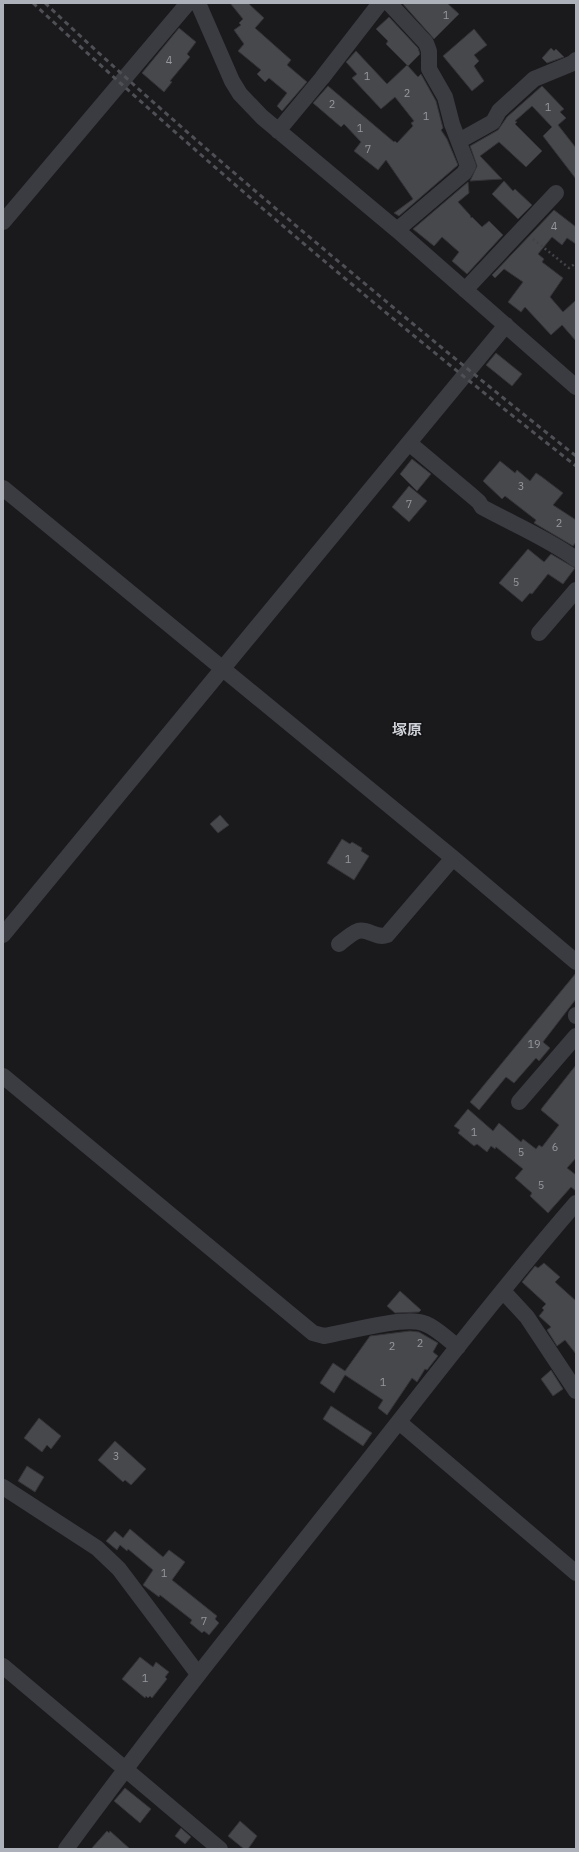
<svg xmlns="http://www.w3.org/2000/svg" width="579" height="1852" viewBox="0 0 579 1852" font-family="'IBM Plex Sans','Noto Sans JP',sans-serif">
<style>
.building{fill:#47484c;stroke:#343438}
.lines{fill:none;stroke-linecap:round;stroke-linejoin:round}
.path{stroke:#414348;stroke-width:2.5;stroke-dasharray:2 3;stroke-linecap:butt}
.minor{stroke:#3b3c41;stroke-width:16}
.rail{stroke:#4e5056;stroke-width:3;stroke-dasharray:5 4;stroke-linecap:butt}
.labels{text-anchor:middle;stroke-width:3.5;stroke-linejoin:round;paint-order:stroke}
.number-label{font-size:11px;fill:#94989e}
.quarter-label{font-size:15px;font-weight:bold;fill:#ced1d7;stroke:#151517}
</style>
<rect width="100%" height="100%" fill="#1a1a1c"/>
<path class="building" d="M230,3H248L264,18L255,28L291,60L287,65L307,82L282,111L277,106L287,93L269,78L265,82L257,74L261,70L238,51L244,44L234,30L241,25L239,23L243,19Z
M402,3H447L459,14L434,39Z
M389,17L418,48L420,54L408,66L386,44L388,41L376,29Z
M179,28L196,42L187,54L190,57L170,81L172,82L164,92L142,73Z
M474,29L487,45L474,55L479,61L474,66L484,81L472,91L443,56Z
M551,48L554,51L556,49L564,57L547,63L542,58Z
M356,51L387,84L407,65L418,77L421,74L436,101L443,128L441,130L447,139L458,165L399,216L394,213L413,199L386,160L378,170L354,151L361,142L344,124L341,127L313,103L328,86L394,142L395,141L397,143L413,126L411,123L414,121L395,97L381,109L352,78L357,74L346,62Z
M542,86L564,109L560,112L566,118L558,125L576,148V179L543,136L552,127L532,106L515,121L517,122L515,124L542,151L526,167L499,142L480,156L502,179L470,181L477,166L470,146L498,130L507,117Z
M504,181L513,191L515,189L532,205L518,219L492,194Z
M468,182L469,193L458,202L470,215L471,218L472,217L482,227L489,221L503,235L467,274L452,261L459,252L442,237L434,246L413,229Z
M554,210L576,227V244L567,238L562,245L552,237L538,254L544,259L542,262L563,278L550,297L563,312L576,300V341L562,325L551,335L525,307L521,312L508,302L523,282L504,269L495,278L492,275Z
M496,353L522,374L512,386L486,365Z
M412,459L431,474L417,491L400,474Z
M500,461L515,473L517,470L530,481L536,473L542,477L563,493L553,505L576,520V542L573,546L534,523L536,520L505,496L502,499L483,481Z
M409,486L427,501L409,522L392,507Z
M528,549L544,562L551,554L575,568L563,584L548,574L532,594L530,593L522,602L499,583Z
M220,815L229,825L218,833L210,824Z
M342,839L350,844L352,842L362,848L361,851L369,856L354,880L327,863Z
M576,973V999L543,1042L550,1048L539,1061L536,1058L514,1083L506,1077L479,1110L470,1102Z
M576,1065V1158L567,1168L576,1175V1191L571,1187L548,1213L530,1196L532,1193L515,1178L523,1169L496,1147L495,1149L491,1146L487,1152L477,1144L474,1146L458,1133L460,1130L454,1126L468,1109L493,1131L499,1123L521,1142L523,1139L536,1149L539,1145L542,1147L559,1125L541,1110L542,1108Z
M544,1263L560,1277L555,1282L576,1301V1354L565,1340L557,1346L547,1330L551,1327L539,1316L544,1310L542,1308L546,1304L522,1282L535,1266L538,1268Z
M400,1291L421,1310L419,1312L395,1313L387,1306Z
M410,1331L419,1332L438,1343L433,1352L438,1356L427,1370L425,1369L417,1382L412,1378L387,1415L378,1408L383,1400L345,1375L334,1393L320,1383L333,1363L345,1371L370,1336Z
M551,1370L563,1389L553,1396L541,1379Z
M331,1406L372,1433L363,1446L323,1419Z
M39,1418L61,1436L51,1449L47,1445L42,1452L24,1438Z
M115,1441L146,1469L131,1485L125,1480L123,1482L98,1460Z
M27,1466L44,1477L35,1492L18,1481Z
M130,1529L163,1557L169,1550L185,1562L172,1580L217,1616L215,1619L219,1623L209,1635L204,1631L202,1633L190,1623L192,1620L160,1595L159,1597L143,1585L153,1570L128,1549L127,1551L120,1545L117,1550L106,1541L115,1531L123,1538Z
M140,1657L153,1667L156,1662L169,1672L165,1677L167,1679L152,1698L150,1696L148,1698L146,1696L145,1698L122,1679Z
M125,1788L151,1809L140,1823L114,1801Z
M240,1821L257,1836L248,1849H244L228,1836Z
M181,1828L191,1837L185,1844L175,1836Z
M107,1831L109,1833L110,1831L130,1849H91Z"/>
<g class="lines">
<path class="path" d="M533,239L569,268L576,263"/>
<path class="minor" d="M198,3L232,81L240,94L262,117L397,230L576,387
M389,3L426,43L429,51V69L445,97L452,124L468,166L464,173L397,230
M278,131L322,78L380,3
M459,141L493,122L499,111L534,79L573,63L576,60
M3,222L188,3
M465,290L556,193
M409,443L471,495L479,502L482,507C513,524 547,538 576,559
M3,488L453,858L576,962
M539,633L576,590
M3,935L506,325
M339,944C344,940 352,933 358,931C368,928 376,939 387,935L453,858
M576,1015V1016
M3,1076L313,1333L324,1336C347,1332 398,1318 419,1322C433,1324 447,1339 458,1347
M519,1102L576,1036
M503,1291L527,1317L576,1391
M399,1422L576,1573
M3,1487L97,1548L119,1569L198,1674
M3,1666L220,1849
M66,1849C159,1722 257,1600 355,1477C428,1385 499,1292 576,1203"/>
<path class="rail" d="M33,3C207,165 389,319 576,466
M45,3C136,89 231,171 326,251C409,321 491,389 576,456"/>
</g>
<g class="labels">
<g class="number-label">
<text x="446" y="19">1</text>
<text x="169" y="64">4</text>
<text x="367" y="80">1</text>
<text x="407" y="97">2</text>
<text x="332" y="108">2</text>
<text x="548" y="111">1</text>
<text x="426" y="120">1</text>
<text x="360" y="132">1</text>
<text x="368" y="153">7</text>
<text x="554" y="230">4</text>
<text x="521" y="490">3</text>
<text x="409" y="508">7</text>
<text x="559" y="527">2</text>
<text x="516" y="586">5</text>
<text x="348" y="863">1</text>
<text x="534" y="1048">19</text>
<text x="474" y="1136">1</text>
<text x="555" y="1151">6</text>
<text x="521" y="1156">5</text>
<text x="541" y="1189">5</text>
<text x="420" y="1347">2</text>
<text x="392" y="1350">2</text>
<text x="383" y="1386">1</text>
<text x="116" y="1460">3</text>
<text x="164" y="1577">1</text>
<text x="204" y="1625">7</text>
<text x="145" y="1682">1</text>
</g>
<g class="quarter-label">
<text x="407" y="735">塚原</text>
</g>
</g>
<rect width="579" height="1852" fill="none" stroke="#adb2ba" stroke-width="8"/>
</svg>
